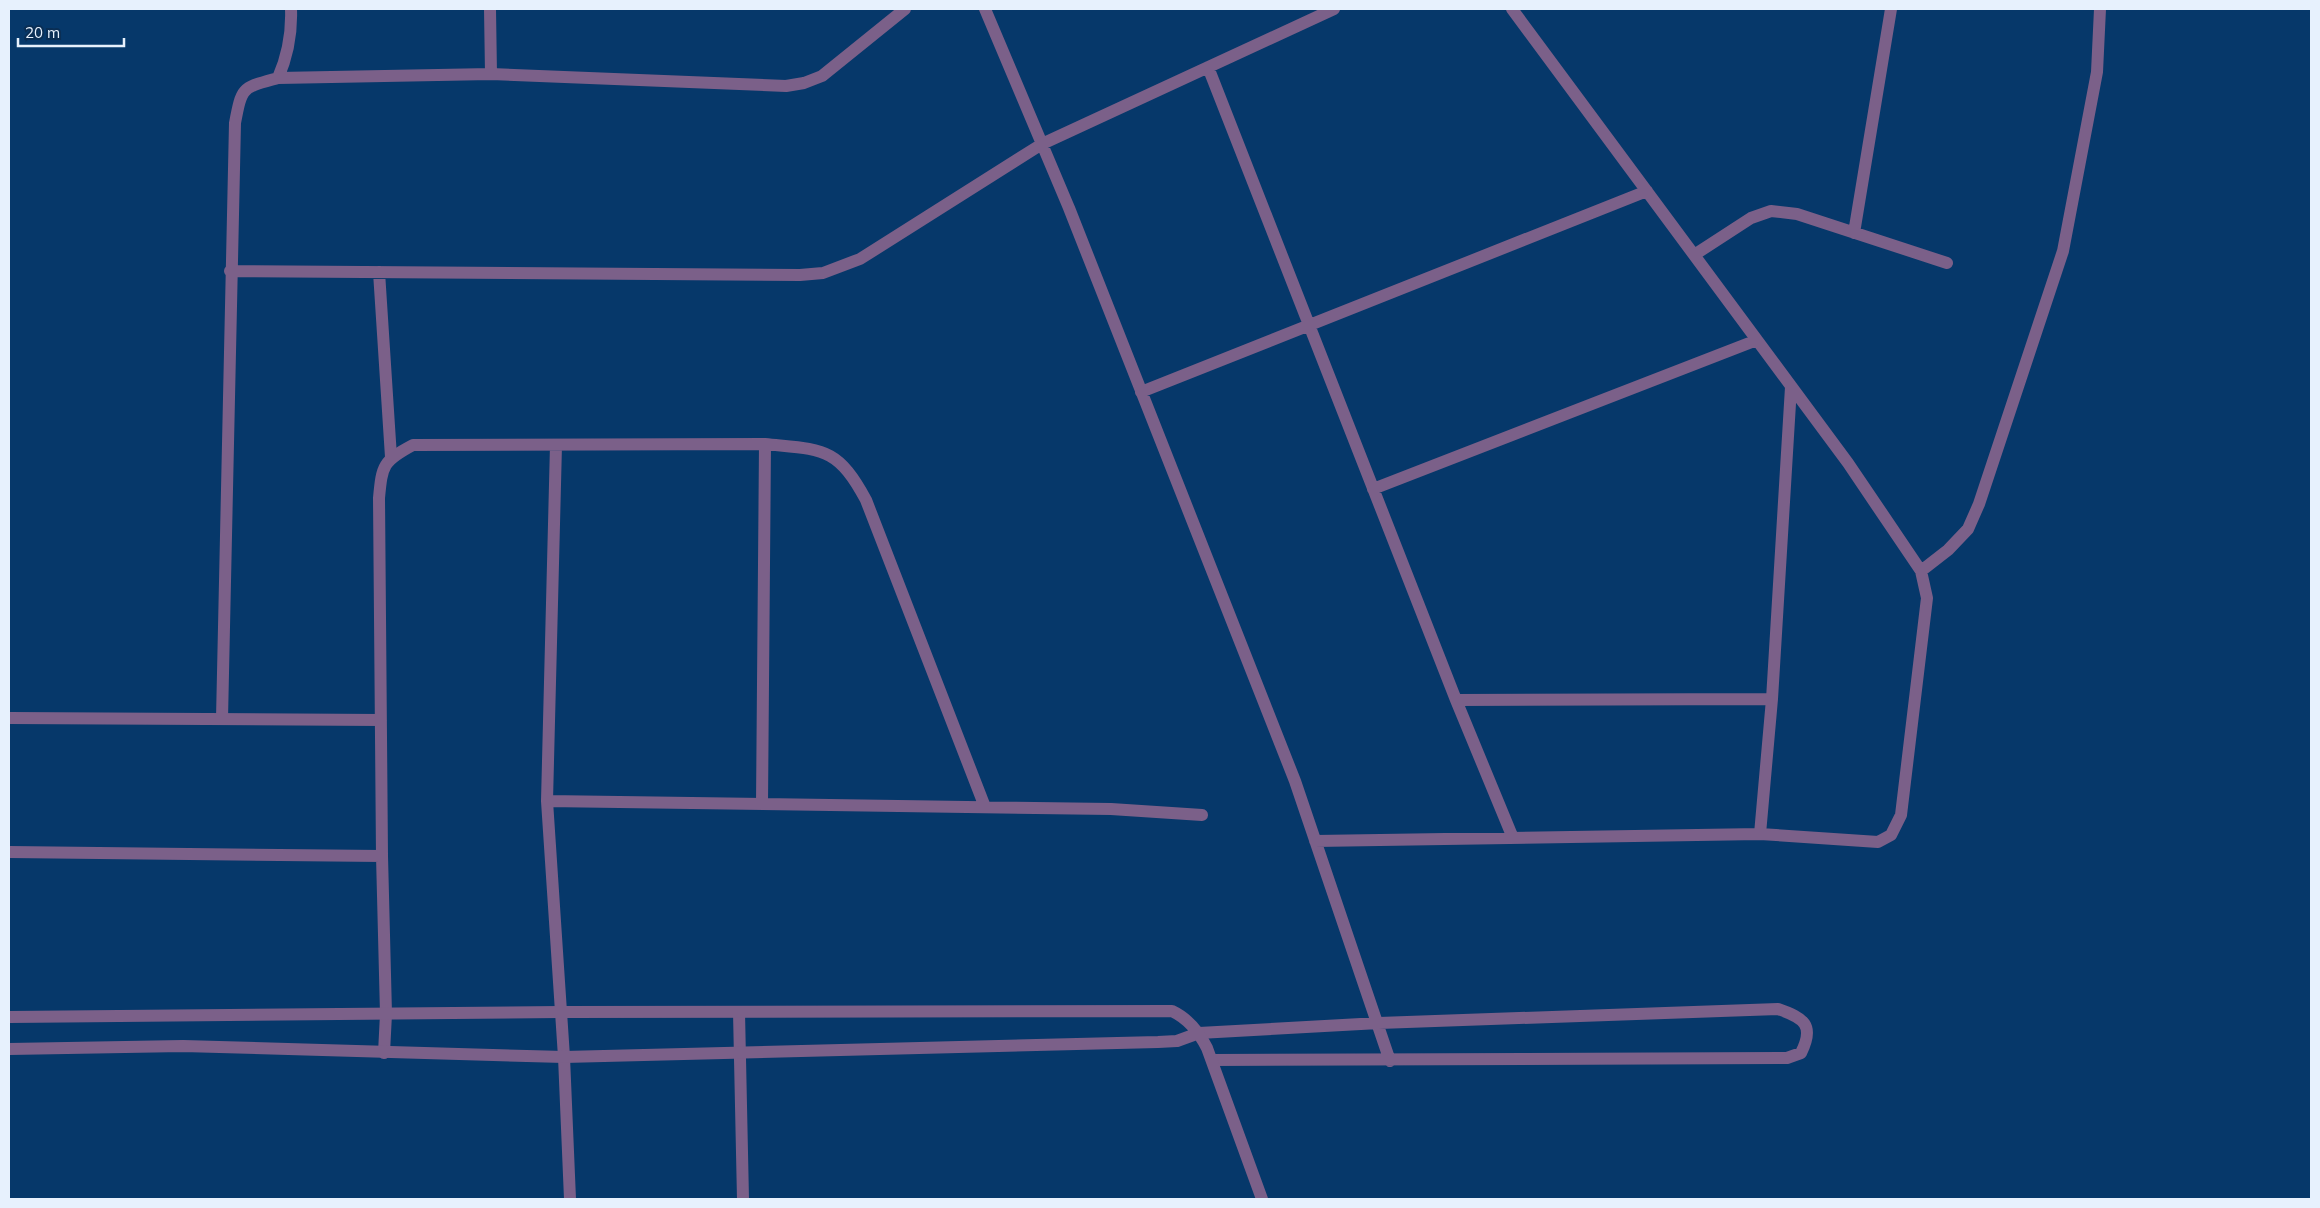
<svg xmlns="http://www.w3.org/2000/svg" width="2320" height="1208" viewBox="0 0 2320 1208" font-family="Mulish,sans-serif">
<style>
.lines{fill:none;stroke-linecap:round;stroke-linejoin:round}
.minor{stroke:#7b6089;stroke-width:12}
.tertiary{stroke:#7b6089;stroke-width:12}
</style>
<rect width="100%" height="100%" fill="#06386a"/>
<g class="lines">
<path class="minor" d="M490,9L491,74
M985,9L1069,208L1295,781L1390,1061
M1208,67L1456,700L1513,838
M278,78L491,74L786,86L804,83L822,76L905,9
M1854,233L1891,9
M1694,255L1751,218L1771,211L1797,214L1947,263
M230,271L800,275L823,273L860,259L1042,144L1334,9
M379,272L391,457
M1141,392L1647,191
M556,445L547,801L564,1057L570,1199
M1373,489L1757,340
M1921,571L1948,550L1968,529L1979,504L2063,251L2097,72L2100,9
M1456,700L1772,699
M9,718L381,720
M222,719L235,123C242,86 242,88 278,78C288,55 292,34 291,9
M547,801L1111,809L1202,815
M762,804L765,444
M1760,834L1772,699L1791,387
M1315,841L1760,834L1878,842L1891,835L1901,815L1927,598L1921,571L1848,463L1512,9
M9,852L382,856
M739,1012L743,1199
M1199,1033L1379,1023L1778,1009C1804,1018 1815,1025 1801,1053L1787,1058L1212,1060
M384,1053L386,1014L382,856L379,498C382,465 383,461 413,445L765,444C822,450 837,446 866,500L985,807"/>
<path class="tertiary" d="M9,1017L560,1012L1172,1011C1189,1019 1199,1032 1207,1048L1262,1199
M9,1049L183,1046L564,1057L1158,1042L1177,1041L1199,1033"/>
</g>
<rect width="2320" height="1208" fill="none" stroke="#e7f1fd" stroke-width="20"/>
<path d="M18 38v8h106v-8" fill="none" stroke="#e7f1fd" stroke-width="2.5"/>
<text x="25" y="38" font-size="15" fill="#e7f1fd" stroke="#0a2e54" stroke-width="4" paint-order="stroke">20 m</text>
</svg>
